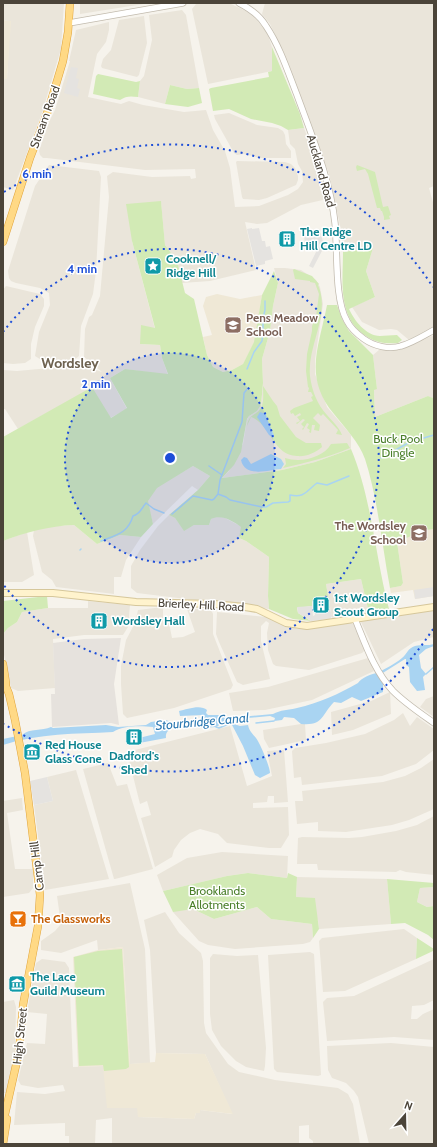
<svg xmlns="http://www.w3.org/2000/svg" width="437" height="1147" viewBox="0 0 437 1147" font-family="Cabin,sans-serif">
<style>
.residential{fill:#eae5da}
.industrial{fill:#e6e2dd}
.education{fill:#efe8d6}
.green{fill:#d2eab5}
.parking{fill:#e5e3e0}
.water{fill:#a9d4f2}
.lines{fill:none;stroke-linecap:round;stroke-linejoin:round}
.stream{stroke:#a9d4f2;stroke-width:1.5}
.tertiary-casing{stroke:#c2bbae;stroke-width:7}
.secondary-casing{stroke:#d6c79b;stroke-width:8}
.trunk-casing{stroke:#e0a43c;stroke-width:8}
.tertiary{stroke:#fff;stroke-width:5.5}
.secondary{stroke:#fff3cd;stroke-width:6}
.trunk{stroke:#ffd985;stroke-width:7}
.ring{fill:none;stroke:#1d4ed8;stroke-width:2;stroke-dasharray:2 4}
.labels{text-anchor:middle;stroke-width:3;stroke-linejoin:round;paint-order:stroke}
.street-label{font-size:12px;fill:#4b4439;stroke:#fff}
.culture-label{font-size:12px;font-weight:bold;fill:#0d838f;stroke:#fff;text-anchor:start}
.education-label{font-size:12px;font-weight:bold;fill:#785e54;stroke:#fff;text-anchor:start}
.park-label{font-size:12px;fill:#4a7f2a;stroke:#fff}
.food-label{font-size:12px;font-weight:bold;fill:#c56008;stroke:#fff;text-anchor:start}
.water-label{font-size:13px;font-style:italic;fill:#2e7ab2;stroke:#fff}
.quarter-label{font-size:14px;font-weight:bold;fill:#6e6250;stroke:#fff}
.centre{fill:#1d4ed8;stroke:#fff;stroke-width:2}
.ring-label{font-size:12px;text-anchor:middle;font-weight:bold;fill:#1d4ed8;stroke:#fff;stroke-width:3;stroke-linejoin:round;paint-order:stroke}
</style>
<rect width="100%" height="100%" fill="#f6f3ec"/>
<path class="residential" d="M3,3H64L61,49L42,113L13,190L3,187V79H7L10,21L3,20Z
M80,3H150L80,14Z
M227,3L231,4L248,12L255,18L264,28L268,35L272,47V71L208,84L192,9L196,4Z
M265,3H434V186L429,188L434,206V327L409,340L397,330L391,329L379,330L362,322L352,307L375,297L366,271L373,248L343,252L341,230L329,174L304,106L281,47L270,24L262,14Z
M182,10L186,15L199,88L187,89L170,85L165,104L138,97L140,81L144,76L152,40L149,15Z
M144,16L147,43L139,75L137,77L102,68L101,66L103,59L111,50L119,20Z
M109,22V30L106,42L97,54L88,97L121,104L129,101L143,105L184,112L206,110L213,130L225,151L230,168L235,207L259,206L288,195L298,189L303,182L302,171L298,164L295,149L290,144L288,130L304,128L317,162L327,199L301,205L267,223L257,224L245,222L256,270L210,281L182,283L177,261L165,245L161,202L132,241L155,329L140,344L160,345L162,358L168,375L125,369L110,378L127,409L110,418L92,388L18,429L5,409H3V370L17,371L72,366L88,367L102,372L84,357L85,329L89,317L92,315L100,296L109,197L107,176L113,172L152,177L190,176L191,179L196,178L195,169L145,170L47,158H43L40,155L39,151L49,122L55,110L70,61H69L76,30Z
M229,113L257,125L278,128L283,131L285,135L286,144L291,151V158H260L244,154L237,155L234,153L215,119L214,115Z
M237,161L285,162L291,164L295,168L298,176V180L296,185L267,198L259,200L243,199L242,197L236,162Z
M49,165L99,171L101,177L96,271L93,294L81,326L79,356L74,360L43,361L35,356L39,332L50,305L49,293L40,288L16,283L11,281L9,278L8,271L35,186Z
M274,268H285L301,270L316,280L320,287L323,304L315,360V374L327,407L351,435V449L315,462L282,470L222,478L229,471L243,444L247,420L249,416L257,411L261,405L263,383L262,359L270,331L273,306L278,283Z
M6,286L40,294L44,299V306L35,327L31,344V359L25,363L13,364L3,363V290Z
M434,335V398L429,397L428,396L375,417L374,389H377L373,355L379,350L403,349Z
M193,466L210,476L198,490L192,486L153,524L147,501L157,487Z
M169,515L175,518L184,530L194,525H209L211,519L216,516L225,518L242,527L239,538L246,541L269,557L268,596L269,609L137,593L131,588V566L140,550L158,526Z
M74,525L97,544L120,535L141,537L126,560L121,577H114V594L56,587L52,580L42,572L33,536L34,530L55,526Z
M27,532L34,575L22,582H3V541Z
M361,579L369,613L332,618L326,584Z
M88,601L130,605L128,627L123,635H84L53,639L55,688L18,691L11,688L3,650V634L8,628L17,622L22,612L48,608H88Z
M163,607V622L169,623L172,638L183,637L195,632L187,609H211L213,614V634L233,685L231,689L174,708L127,718L123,714L121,684V666L126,640L135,623L138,610Z
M434,609V637L414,642L381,664L360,620Z
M217,612L266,617L297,629L351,623L355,625L365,650L362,653L309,670L276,666L273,664L268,650L267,633L269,623L266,621L261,626V641L270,679L243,685L237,682L219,642L216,634Z
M368,658L374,671L312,700L265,710L233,711L229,693L268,687Z
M390,692L391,714L353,730L332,735L331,712L371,701Z
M434,696V717L420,707L426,699Z
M403,713L410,726L417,717L434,729V750L416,764L382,776L302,785L301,777L294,778L292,751L295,748L326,743L365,734L394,720Z
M301,724H305L306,740L269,748L264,739L263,730Z
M230,726L247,786L272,776L267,751L284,750L288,802L274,803V796H268L267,802L253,803V808L288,807L289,835L281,848H269L227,843L218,834L200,829L190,833L181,840L174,850L172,857L155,867L141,818L151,815L147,801L140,804L127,752Z
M434,759V809L409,820L392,825L346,832L318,831V822L297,824L295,801H303L302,791L383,782L405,776L421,768Z
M108,763L117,786L127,784L153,869L115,879H114L83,769Z
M76,770L109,879L45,890L34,805L53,801L47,777Z
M22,798L23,810L7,813L15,869H33V888L29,893L3,897V801Z
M434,816V875L406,872L400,870L396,872L318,870L317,864H297L298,838L302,837L349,838L362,837L396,831L417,825Z
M222,852L288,856L287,878L248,873L227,876L163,891L157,875L187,858Z
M297,877L387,879L391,924L319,929L318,920L296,897Z
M130,883L145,949L150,1063L130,1064L123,947L98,950L97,940L61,953L41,950V941L55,931L61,924L57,896Z
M434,887V906L427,907L417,902L420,888Z
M257,907L271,919L312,924L313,938L310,942L303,944L235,949L208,945L199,941L173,912L177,910L193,909L214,919Z
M165,912L179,933L201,953L203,961L204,1023L206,1033L228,1064L239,1072L275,1080L338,1088L348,1094L353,1104L360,1144H313V1141L309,1138V1125L299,1126V1144H112V1118L96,1120L95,1144H69V1136H65V1123L14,1125L17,1092L45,1094L65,1091L63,1085L38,1088L21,1085L18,1080L27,1043L45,1044L47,1014L27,1012L36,963L42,959L65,962L69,968L73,1067L103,1066L138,1108V1117L194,1119L196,1113L200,1110L232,1114L205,1054L156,1053L150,950L144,920Z
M404,929L417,938L416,959L345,991L323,992L319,941L322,938Z
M310,952L314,954L321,1075L318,1076L277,1072L274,1069L268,955Z
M213,954L237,956L258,955L266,1048L265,1066L264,1071L246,1067L236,1061L221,1046L212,1030L210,1014V958Z
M434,959V1000L424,1005L412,1006L411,1019H417L423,1014L434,1009V1040L394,1037L327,1041L323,1002L327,998L354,996Z
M14,1000L16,1007L15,1054L6,1093H3V1002Z
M391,1043L434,1047V1144H369L358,1097L354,1091L346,1083L332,1078L328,1070L327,1046Z"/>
<path class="industrial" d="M121,638L114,684L119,725L111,723L52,727L51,694H55L53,643L84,639Z"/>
<path class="education" d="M3,20L11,21L7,79H3Z
M217,294L240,299L262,295L255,341L243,364L232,370L223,372L213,367L207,355L203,337L212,335L203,306L206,297Z
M434,474V596L415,599L413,590L391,593L390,588L401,586L403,583L397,542Z
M123,947L130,1064L155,1062L156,1053L205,1054L233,1114L200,1110V1113H196L194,1119L139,1117H138L137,1108H107L103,1066L78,1067L73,957L98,950Z"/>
<path class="green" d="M272,47L300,114L304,128L288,130L281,126L272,123L251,119L229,109L213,111L209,89L211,88L269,77L268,72L272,71Z
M98,74L136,82L140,81L138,97C130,96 126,96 120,100L93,94L96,76Z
M170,85L187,89L199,88L202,103L188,107L165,104Z
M357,165L375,172L383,207L388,206L391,215L389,216L390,219L384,220V217L382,211H381L380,208H377L368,174L365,169L357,171L356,167Z
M161,201L165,245L177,261L185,293L194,299L207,355L213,367L223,372L232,370L243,364L254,342L262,295L274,271L278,283L273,306L270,331L262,359L263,383L261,405L257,411L249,416L247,419L241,452L234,465L222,478L282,470L315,462L351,449C372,499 375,556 389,609L369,613L361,579L326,584L330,608L328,609L326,600L313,601L312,602V606L297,608L298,613L311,621L293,619L269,609L268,596L269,557L246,541L239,538L241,527C233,521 221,514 211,519L209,525H194L184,531L175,518L169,515L198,490L210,476L193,466L157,488L148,501L153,524L141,537L120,535L97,544L74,525C49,526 27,532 3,541V437L92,387L111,418L127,408L110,378L125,369L168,374L162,358L160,345L140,344L141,325L155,328L132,241L126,204Z
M373,248L366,271L375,297L349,309C354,320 366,336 380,336C385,336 391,335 397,335L402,340L398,343C387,344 376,343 366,336C337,318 343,281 343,252Z
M294,269L312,276L319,284L318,285C331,315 307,345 310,376C312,391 317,404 327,415C332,421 339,427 342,435L336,434L338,430L323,414L321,416L318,413L313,418L320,425L319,431L314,430L315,425H312L311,433L309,432L310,430L307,428L309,424L307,423L303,430L302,429L304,427L301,424L305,420L303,419L297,424L296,423L300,421L297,417L301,415L300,413L295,416L293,413L291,414L290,411L294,408L313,401L311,397L313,396L311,392H306H308L309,388L308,387L306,371L307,354L312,331V326L316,317L319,294L315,283L310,282V281L295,279L293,270Z
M327,305H337L342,319L349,331L373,355L377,389L374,390L375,417L428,396L430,397L434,398V529L425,530L397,542L403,583L401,586L390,588C382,546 378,499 365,459C359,442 345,428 334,414C303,377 319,347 327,305Z
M263,386L273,401L277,406L280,416L296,437L306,443H321L322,447C315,453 306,457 297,456C272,455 271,424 251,417L247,426C249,412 259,416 262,405C264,400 263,392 263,386Z
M347,443L350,448C329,457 306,463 283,468L286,464L285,458C301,463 323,458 331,444Z
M47,596L48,608L22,612L17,622L8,628L3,634V601Z
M248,873L287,878L288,873L297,877L296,897L315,898L319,929L313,938L312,924L271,919L257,907L214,919L193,909L173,912L163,891L227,876Z
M387,879L434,883V887L420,888L417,902L427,907L434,906V940L428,935L405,923L391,924Z
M417,938L434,949L433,951L416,959Z
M122,949L129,1067L126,1069L104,1071L103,1065L79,1066L74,957L98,951Z"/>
<path class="parking" d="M71,67L78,68L76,78L79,79L77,88L80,89L78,97L64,93Z
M252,228V229L259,228L262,241H265L266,247L270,246L273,259L265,261V264L256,266L247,229Z
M320,229L324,247L313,268L309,266L317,250L316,243L313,241L305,242L303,233Z
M434,587V596L415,599L414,590Z
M312,606L313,616L315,615V612L330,609L332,616L330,619L311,621L298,613L297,607Z
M47,777L53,801L34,805L30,781Z"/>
<path class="water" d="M260,412L266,414L267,419L274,435V438L269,435L257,417Z
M271,454L281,459L284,464L281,469C268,470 245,478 241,460L244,457L247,458L251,464Z
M434,644V646L426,649L419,655L421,668L426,674L423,677L425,690L417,691L410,682L409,667L406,665V659H405L378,676L383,683V692L361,701L352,697L341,703L334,702C321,715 324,726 301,724L294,718L284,717L282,720L274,721L275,718L270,716L228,720L216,727L201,728C197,719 164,723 166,738L134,744L130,741L131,740L155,734L153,727C142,726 123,725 113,732C76,734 39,733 3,745V739L22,735C30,728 42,731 51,727L53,728L106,725L118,727L146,725L151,722L166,720L175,724L197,722L205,716L203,715L180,716L179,711C187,709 201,704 207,710L206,713L208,715H219L228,718L273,714C280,710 289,710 297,708C319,703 339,694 358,683C361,678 371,674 377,673C385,669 395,664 402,658C407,654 408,648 415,646C422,644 428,646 434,644Z
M231,723L240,726L248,725C249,731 253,734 256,738C260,743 270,767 270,773L260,778L255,775L243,746Z"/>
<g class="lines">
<path class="stream" d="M247,369L254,352L262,341L263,332V318L265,310V301
M381,458L410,442L434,435
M209,466L222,475
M218,494L220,480L242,422L244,393L248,388
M172,514L193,496L212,500L214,499L218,494L226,497L230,500L262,507H266L273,503L288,502L290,501V495C305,498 306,491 317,483L327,485L349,476
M101,541C117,535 128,533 133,516C140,514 141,509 146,503L154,509L164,513
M80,550L81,549
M426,674L434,667
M256,723L274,721
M216,727L219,728L231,723"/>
<g class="tertiary-casing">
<path id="tertiary" d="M239,3C249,8 260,16 266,26C280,47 288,72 297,95C312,136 330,179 335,223C338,250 334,299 347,321C351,329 357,334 364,339C374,346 389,350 401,346C412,343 423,336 434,330
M69,23L183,3
M355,619C365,643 374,671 393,691C405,703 420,713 434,723"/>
</g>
<g class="secondary-casing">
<path id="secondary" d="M3,593H53L136,602L214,604L245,607L257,609L286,623L307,626L434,607"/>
</g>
<g class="trunk-casing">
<path id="trunk" d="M3,242L30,158L49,108L63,61L68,32L70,3
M3,664L6,683
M3,679L9,694L15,720L25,773L40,895L38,926L23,1005L19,1052L3,1123
M3,1144L7,1119"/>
</g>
<use href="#tertiary" class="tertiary"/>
<use href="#secondary" class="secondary"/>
<use href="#trunk" class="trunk"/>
</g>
<circle cx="170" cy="458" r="105" fill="#1d4ed8" fill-opacity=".12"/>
<g class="ring">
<circle cx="170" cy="458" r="105"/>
<path d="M3 332A209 209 0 1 1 3 584"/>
<path d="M433 629A314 314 0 0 1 4 724M4 192A314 314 0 0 1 433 287"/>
</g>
<defs>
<g id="building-square" transform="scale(0.9)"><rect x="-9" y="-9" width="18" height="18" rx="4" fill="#0f9aa8" stroke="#fff"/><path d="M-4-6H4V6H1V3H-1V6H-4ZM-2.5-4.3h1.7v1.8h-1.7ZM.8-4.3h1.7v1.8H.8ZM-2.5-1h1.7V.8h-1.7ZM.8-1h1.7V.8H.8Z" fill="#fff"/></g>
<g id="sight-square" transform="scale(0.9)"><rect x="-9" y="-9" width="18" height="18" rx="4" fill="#0f9aa8" stroke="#fff"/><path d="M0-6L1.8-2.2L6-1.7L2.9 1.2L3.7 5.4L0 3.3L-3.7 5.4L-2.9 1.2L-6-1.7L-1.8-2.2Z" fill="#fff"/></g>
<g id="school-square" transform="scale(0.9)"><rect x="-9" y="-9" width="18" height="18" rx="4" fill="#8d6e63" stroke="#fff"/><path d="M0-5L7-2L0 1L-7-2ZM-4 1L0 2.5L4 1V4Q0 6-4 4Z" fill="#fff"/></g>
<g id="museum-square" transform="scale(0.9)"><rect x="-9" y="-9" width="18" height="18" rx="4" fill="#0f9aa8" stroke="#fff"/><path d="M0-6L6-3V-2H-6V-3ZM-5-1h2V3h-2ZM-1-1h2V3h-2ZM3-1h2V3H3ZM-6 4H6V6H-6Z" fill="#fff"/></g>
<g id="bar-square" transform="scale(0.9)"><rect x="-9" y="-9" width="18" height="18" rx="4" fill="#e8710a" stroke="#fff"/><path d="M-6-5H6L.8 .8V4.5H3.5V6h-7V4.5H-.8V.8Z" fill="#fff"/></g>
</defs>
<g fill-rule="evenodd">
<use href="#building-square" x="287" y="239"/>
<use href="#sight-square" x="153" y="266"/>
<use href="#school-square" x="233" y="325"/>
<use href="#school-square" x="419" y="533"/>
<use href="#building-square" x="321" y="605"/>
<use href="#building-square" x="99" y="621"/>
<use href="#building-square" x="134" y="737"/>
<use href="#museum-square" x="32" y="752"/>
<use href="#bar-square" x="18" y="919"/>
<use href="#museum-square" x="17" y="984"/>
</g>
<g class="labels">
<g class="street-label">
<text transform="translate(45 117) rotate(-70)" y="4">Stream Road</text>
<text transform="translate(321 171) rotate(74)" y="4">Auckland Road</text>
<text transform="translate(201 605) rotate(3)" y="4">Brierley Hill Road</text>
<text transform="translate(37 866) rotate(-97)" y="4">Camp Hill</text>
<text transform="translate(20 1036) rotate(-84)" y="4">High Street</text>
</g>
<g class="culture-label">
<text x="300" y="236">The Ridge<tspan x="300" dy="14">Hill Centre LD</tspan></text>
<text x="166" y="263">Cooknell/<tspan x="166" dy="14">Ridge Hill</tspan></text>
<text x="334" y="602">1st Wordsley<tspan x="334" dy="14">Scout Group</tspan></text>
<text x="112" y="625">Wordsley Hall</text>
<text x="45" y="749">Red House<tspan x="45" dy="14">Glass Cone</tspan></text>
<text x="134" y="760" text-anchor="middle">Dadford's<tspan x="134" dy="14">Shed</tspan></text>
<text x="30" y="981">The Lace<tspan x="30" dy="14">Guild Museum</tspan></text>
</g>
<g class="education-label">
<text x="246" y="322">Pens Meadow<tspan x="246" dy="14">School</tspan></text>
<text x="406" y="530" text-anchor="end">The Wordsley<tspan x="406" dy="14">School</tspan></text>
</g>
<g class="park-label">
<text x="398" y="443">Buck Pool<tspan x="398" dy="14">Dingle</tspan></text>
<text x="217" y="895">Brooklands<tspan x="217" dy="14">Allotments</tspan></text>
</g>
<g class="food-label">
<text x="31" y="923">The Glassworks</text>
</g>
<g class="water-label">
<text transform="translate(202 721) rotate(-5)" y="5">Stourbridge Canal</text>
</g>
<g class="quarter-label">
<text x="70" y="368">Wordsley</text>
</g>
</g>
<circle cx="170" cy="458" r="6" class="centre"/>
<g class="ring-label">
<text x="37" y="178">6 min</text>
<text x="82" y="273">4 min</text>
<text x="96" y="388">2 min</text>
</g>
<rect width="437" height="1147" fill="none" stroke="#4b4439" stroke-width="8"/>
<g transform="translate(405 1115) rotate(20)" stroke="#ffffff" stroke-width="3" paint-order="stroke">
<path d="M0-3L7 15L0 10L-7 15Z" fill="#4b4439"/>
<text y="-6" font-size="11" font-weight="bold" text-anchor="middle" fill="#4b4439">N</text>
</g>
</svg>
